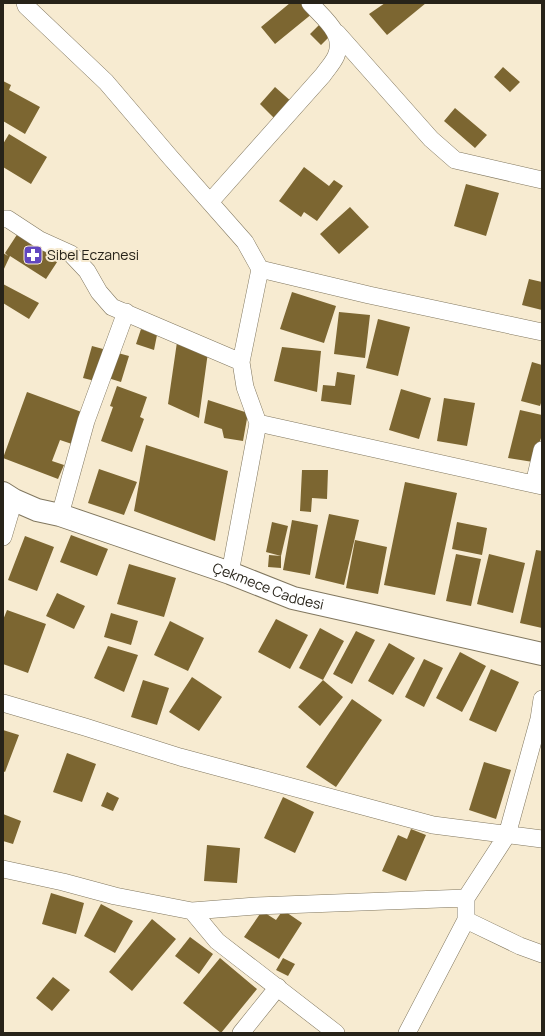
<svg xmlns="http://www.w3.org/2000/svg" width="545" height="1036" viewBox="0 0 545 1036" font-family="Manrope,sans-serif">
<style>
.building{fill:#7c6631}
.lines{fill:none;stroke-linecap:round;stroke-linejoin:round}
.street-casing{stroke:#81775f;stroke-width:18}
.secondary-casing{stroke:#81775f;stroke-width:24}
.street{stroke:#fff;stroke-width:17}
.secondary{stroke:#fff;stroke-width:22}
.labels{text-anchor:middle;stroke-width:4;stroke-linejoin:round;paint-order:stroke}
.poi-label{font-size:14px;fill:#272319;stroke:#f7ebd1;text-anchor:start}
.street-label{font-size:14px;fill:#272319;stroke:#f7ebd1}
</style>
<rect width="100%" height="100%" fill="#f7ebd1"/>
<path class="building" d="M290,3H305L313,13L275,44L261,27Z
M385,3H426L387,35L369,14Z
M320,24L332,34L321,45L310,34Z
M503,67L520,82L510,92L494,77Z
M3,81L11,85L9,90L40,107L25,134L3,121Z
M275,87L293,103L277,121L260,104Z
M455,108L487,135L475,148L444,121Z
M9,134L47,157L31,184L3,167V144Z
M304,167L329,186L334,180L343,186L317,221L304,212L301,217L279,201Z
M466,184L499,193L486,236L454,226Z
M350,207L369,227L339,254L320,234Z
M20,230L61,256L46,279L10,256L3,271V253L8,256L5,253Z
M529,279L542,282V310L522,305Z
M3,284L39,303L29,319L3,303Z
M292,292L336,306L324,343L280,329Z
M339,312L370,315L365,358L334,354Z
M378,319L410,327L398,376L366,368Z
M141,329L157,335L154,350L136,344Z
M177,342L208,352L199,418L168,404Z
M92,346L129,356L121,382L108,378L107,384L83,378Z
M282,347L321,351L317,392L274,381Z
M532,362L542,365V400L540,406L521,401Z
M337,372L355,375L351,405L321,401L323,385L335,386Z
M117,386L147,397L140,417L144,419L132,452L101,441L113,407L110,406Z
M401,389L431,398L419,439L389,430Z
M27,392L87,414L75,445L60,440L52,461L64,465L58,479L3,458Z
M444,398L475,403L467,446L437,441Z
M208,400L248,413L243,441L224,438L222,429L204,423Z
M520,410L542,415V435L533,462L508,458Z
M146,445L228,471L215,541L134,511Z
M99,469L137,482L124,515L88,503Z
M302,470H328L327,499L312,498L311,512L300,511Z
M405,482L457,493L435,595L384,585Z
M329,514L359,520L344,585L315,578Z
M292,520L318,525L310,575L283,570Z
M272,522L288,526L281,556L266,552Z
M457,522L487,528L482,555L452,549Z
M71,535L108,549L97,576L60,562Z
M25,536L54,547L37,591L8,580Z
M355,540L387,547L378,594L346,588Z
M536,550L542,551V628L520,623Z
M456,554L481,559L471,606L446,601Z
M489,554L525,563L513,613L477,604Z
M269,555L281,556V568L268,567Z
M129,564L176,578L164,617L117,604Z
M57,593L85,606L74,629L46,616Z
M7,610L46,624L28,673L3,664V620Z
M111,613L138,621L131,645L104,637Z
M276,619L308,635L290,669L258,652Z
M170,621L204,638L188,671L154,655Z
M320,628L344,641L323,680L299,668Z
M356,631L375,640L352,684L333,674Z
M389,643L415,658L393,695L368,681Z
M108,646L138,655L124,692L94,678Z
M460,652L486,666L462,712L436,698Z
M424,659L443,668L424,707L405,697Z
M491,669L519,682L496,732L469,720Z
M192,677L222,697L199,731L169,712Z
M143,680L169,688L157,725L131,717Z
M323,680L343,697L320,726L298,707Z
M352,699L382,720L336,787L306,767Z
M3,730L19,735L5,772L3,771Z
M67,753L96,764L82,802L53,792Z
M484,762L511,770L496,819L469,810Z
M107,792L119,798L113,811L101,806Z
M283,797L314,812L295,853L264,838Z
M3,814L21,821L13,844L3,841Z
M411,829L426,835L406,881L382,871L398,835L407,839Z
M207,845L240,848L237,883L204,881Z
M51,893L84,903L76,934L42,924Z
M101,904L133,921L115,953L84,936Z
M283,910L302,923L279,959L244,937L262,911L276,920Z
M152,919L176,939L132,991L109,972Z
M190,937L213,954L199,974L175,956Z
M220,958L257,989L221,1033L183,1003Z
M283,958L295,964L288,976L276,970Z
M53,977L70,990L52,1011L36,998Z"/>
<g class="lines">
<g class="street-casing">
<path id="street" d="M25,3L26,6L106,82L170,157L245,242L260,269L369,295L542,332
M337,33L431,139L455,160L542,180
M210,202L323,75C327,69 333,63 336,56C346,34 323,18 310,3
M3,219H8L40,240L71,254L87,271L99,292L112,307L241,362
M258,423L542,486
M534,484L542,450
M60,515L86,421L126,312
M3,537L14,500
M230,573L258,423L245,387L241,362L260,269
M3,703L85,727L180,757L433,825L542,839
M3,869L63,882L115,896L192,911L217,941L336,1033
M192,911L256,906L466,898
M466,920L520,946L542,954
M241,1033L278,987
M407,1033L466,920V898L507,835L539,719L542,699"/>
</g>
<g class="secondary-casing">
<g id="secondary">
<path id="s1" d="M3,493L14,500L37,510L60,515L230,573L293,598L542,654"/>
</g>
</g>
<use href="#street" class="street"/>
<use href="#secondary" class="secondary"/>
</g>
<defs>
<g id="pharmacy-square" transform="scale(1)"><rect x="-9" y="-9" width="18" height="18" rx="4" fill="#6147c0" stroke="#f7ebd1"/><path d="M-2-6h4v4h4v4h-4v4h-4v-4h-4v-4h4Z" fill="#fff"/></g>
</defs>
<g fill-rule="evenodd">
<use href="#pharmacy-square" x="33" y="255"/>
</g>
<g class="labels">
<g class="poi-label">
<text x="47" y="260">Sibel Eczanesi</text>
</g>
<g class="street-label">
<text dy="5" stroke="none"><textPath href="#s1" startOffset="282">Çekmece Caddesi</textPath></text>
</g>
</g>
<rect width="545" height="1036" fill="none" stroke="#272319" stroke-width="8"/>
</svg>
